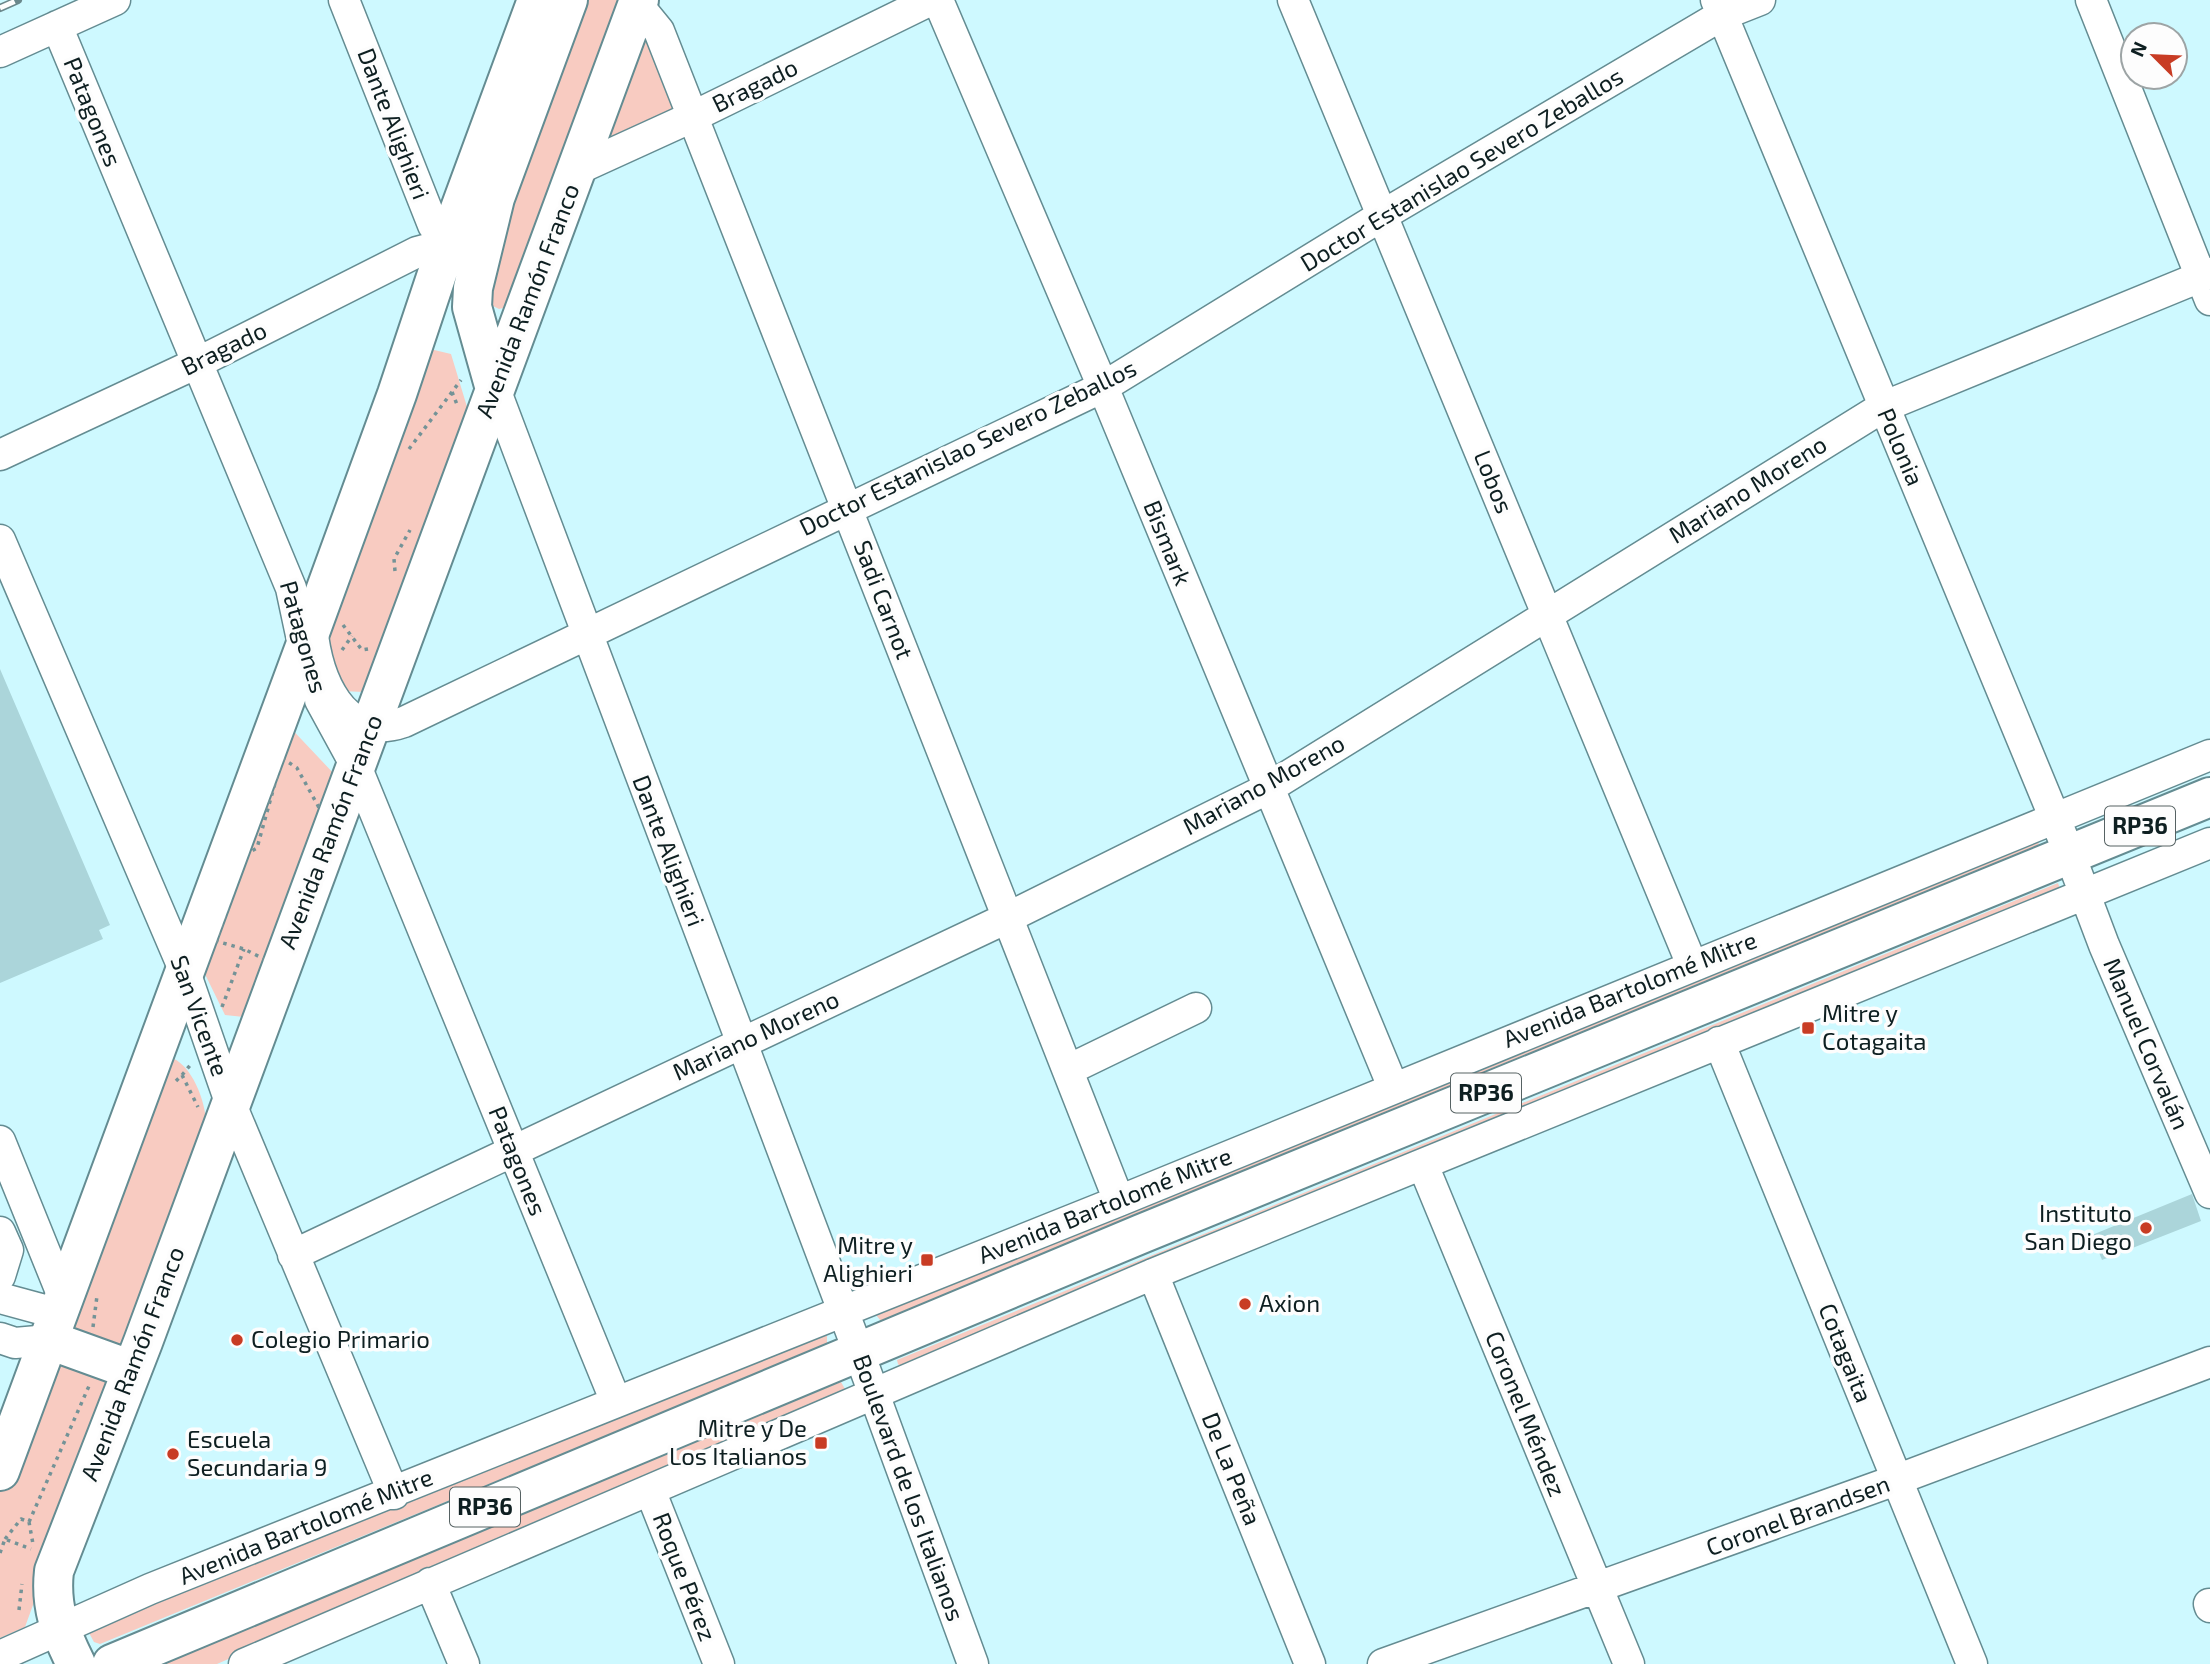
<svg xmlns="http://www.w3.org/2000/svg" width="2210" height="1664" viewBox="0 0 2210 1664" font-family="'Exo 2',sans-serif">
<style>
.green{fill:#f8cbc1}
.building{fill:#abd5da}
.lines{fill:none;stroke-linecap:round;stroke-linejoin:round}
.minor-casing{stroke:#648c92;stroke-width:33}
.major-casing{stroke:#648c92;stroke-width:42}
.path{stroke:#749397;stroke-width:3.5;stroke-dasharray:3.5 5;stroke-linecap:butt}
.minor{stroke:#fff;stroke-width:30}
.major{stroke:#fff;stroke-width:38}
.rail-casing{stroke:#6a878b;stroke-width:8}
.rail{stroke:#fdfdfd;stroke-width:5;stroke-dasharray:16;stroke-linecap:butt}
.poi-dot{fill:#c83c24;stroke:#fdfdfd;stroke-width:2.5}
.labels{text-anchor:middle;stroke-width:7;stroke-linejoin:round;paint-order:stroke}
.shield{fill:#fdfdfd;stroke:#566263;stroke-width:2}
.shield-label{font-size:23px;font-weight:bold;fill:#0e1f21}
.street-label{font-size:24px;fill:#0e1f21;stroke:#fdfdfd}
.poi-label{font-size:24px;fill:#0e1f21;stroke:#fdfdfd;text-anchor:start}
</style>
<rect width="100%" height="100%" fill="#cef9ff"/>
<path class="green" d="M576,0H629L507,307L499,309L489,304L485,265Z
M646,42L654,45L680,109L603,144L638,46Z
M430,349L451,354L471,420L364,692L341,691L323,634Z
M285,722L337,777L244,1017L225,1015L202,968Z
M2040,838L2038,846L881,1321L876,1315Z
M2058,883L2060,889L901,1367L898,1364L897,1360Z
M169,1057C193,1063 208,1107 206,1129L25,1627L0,1638V1489Z
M822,1335L827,1336V1345L100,1644L94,1642L88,1631L90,1626Z
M841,1382L845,1389L842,1391L217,1664H163L317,1595Z"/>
<path class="building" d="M0,669L110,925L99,930L103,939L0,983Z
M2192,1194L2201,1221L2102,1260L2092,1235Z"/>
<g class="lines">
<g class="minor-casing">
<path id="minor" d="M938,0L1103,387L1393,1087
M1293,0L1692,965
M1716,0L2070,855L2104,945L2210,1193
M2091,0L2210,300
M637,4L659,31L1119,1201
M57,26L291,588L304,649
M0,52L115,0
M578,169L692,117L931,0
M495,389L859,1353L973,1664
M0,455L195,364L417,252L447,244L433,225L344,0
M0,540L185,972L230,1102L394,1494
M312,627C317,677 341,744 404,722L1103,387L1383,215L1722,15L1760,0
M320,700L356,766L616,1402
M1719,1042L1972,1664
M1068,1070L1196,1008
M0,1141L64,1299
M1423,1165L1629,1664
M0,1232L8,1250L0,1276
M293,1255L1007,918L1267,789L1883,407L2210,273
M1153,1274L1310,1664
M0,1298L59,1314
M0,1338L15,1343L49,1340
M650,1490L719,1664
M430,1583L464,1664
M2209,1604L2210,1607
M0,1656L150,1589L1119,1201L2210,755
M244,1664L1153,1274L2210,843
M1383,1664L1896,1480L2210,1362"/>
</g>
<g class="major-casing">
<path id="major" d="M495,389L472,307L473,288L495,198L568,0
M49,1340L132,1370
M0,1471L304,649L397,394L447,244L537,0
M76,1664C60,1632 50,1607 54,1571L143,1342L639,0
M112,1664L1141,1234L2210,797"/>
</g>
<path class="path" d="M452,392L458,407
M409,449L461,380
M395,571L394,559L410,530
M343,625L362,650L368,649
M342,650L352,636
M282,758L297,768L322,813L268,961L244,949L216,941L246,854L257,848Z
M222,1007L244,949
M182,1075L192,1063
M176,1081L182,1075L198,1107
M93,1327L97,1296
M29,1522L89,1386
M5,1539L21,1519L29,1522L33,1544
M0,1553L5,1539L31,1549
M19,1610L22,1584"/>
<use href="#minor" class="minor"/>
<use href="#major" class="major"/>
<g class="rail-casing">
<path id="rail" d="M0,8L18,0"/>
</g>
<use href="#rail" class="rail"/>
</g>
<g class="poi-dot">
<rect x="1801" y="1021" width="14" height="14" rx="3.5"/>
<circle cx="2146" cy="1228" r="7"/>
<rect x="920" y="1253" width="14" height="14" rx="3.5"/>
<circle cx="1245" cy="1304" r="7"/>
<circle cx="237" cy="1340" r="7"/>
<rect x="814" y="1436" width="14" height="14" rx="3.5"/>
<circle cx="173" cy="1454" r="7"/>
</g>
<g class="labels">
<g class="shield">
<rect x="2105" y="806.5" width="70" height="39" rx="5"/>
<rect x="1451" y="1073.5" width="70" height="39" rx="5"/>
<rect x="450" y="1487.5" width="70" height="39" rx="5"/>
</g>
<g class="shield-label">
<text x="2140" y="834">RP36</text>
<text x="1486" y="1101">RP36</text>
<text x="485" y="1515">RP36</text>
</g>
<g class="street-label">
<text transform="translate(755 86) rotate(-26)" y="8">Bragado</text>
<text transform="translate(92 112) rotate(68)" y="8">Patagones</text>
<text transform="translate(393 124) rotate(69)" y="8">Dante Alighieri</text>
<text transform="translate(1462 170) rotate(-31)" y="8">Doctor Estanislao Severo Zeballos</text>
<text transform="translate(528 301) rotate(-69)" y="8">Avenida Ramón Franco</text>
<text transform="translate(224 349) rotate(-26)" y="8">Bragado</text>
<text transform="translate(1900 447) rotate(67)" y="8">Polonia</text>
<text transform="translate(968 448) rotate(-26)" y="8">Doctor Estanislao Severo Zeballos</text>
<text transform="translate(1493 482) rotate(68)" y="8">Lobos</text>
<text transform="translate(1748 490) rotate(-32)" y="8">Mariano Moreno</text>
<text transform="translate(1167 543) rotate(68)" y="8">Bismark</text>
<text transform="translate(883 600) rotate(69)" y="8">Sadi Carnot</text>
<text transform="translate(303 637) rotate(74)" y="8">Patagones</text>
<text transform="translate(1264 785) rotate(-29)" y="8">Mariano Moreno</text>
<text transform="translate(331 832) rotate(-69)" y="8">Avenida Ramón Franco</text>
<text transform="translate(668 851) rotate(69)" y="8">Dante Alighieri</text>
<text transform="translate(1630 990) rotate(-22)" y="8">Avenida Bartolomé Mitre</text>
<text transform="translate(199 1016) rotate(70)" y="8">San Vicente</text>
<text transform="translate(756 1036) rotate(-25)" y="8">Mariano Moreno</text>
<text transform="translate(2146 1044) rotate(67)" y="8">Manuel Corvalán</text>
<text transform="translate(517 1161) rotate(68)" y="8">Patagones</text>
<text transform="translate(1105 1206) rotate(-22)" y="8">Avenida Bartolomé Mitre</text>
<text transform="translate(1845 1353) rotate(68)" y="8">Cotagaita</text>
<text transform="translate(133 1364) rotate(-69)" y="8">Avenida Ramón Franco</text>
<text transform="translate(1525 1414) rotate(68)" y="8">Coronel Méndez</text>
<text transform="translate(1231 1469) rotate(68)" y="8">De La Peña</text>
<text transform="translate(908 1488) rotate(70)" y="8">Boulevard de los Italianos</text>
<text transform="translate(1798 1516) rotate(-20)" y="8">Coronel Brandsen</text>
<text transform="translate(306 1527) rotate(-22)" y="8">Avenida Bartolomé Mitre</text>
<text transform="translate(684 1577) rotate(69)" y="8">Roque Pérez</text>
</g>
<g class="poi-label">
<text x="1822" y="1022">Mitre y<tspan x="1822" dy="28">Cotagaita</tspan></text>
<text x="2132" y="1222" text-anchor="end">Instituto<tspan x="2132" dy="28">San Diego</tspan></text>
<text x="913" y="1254" text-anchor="end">Mitre y<tspan x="913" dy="28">Alighieri</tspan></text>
<text x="1259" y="1312">Axion</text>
<text x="251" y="1348">Colegio Primario</text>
<text x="807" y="1437" text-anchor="end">Mitre y De<tspan x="807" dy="28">Los Italianos</tspan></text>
<text x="187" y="1448">Escuela<tspan x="187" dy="28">Secundaria 9</tspan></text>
</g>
</g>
<g transform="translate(2154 56) rotate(294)"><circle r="33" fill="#fdfdfd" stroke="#9da4a5" stroke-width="2"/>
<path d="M0-5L12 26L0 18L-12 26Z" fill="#c83c24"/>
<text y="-10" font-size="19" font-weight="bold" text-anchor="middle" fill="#0e1f21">N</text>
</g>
</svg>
